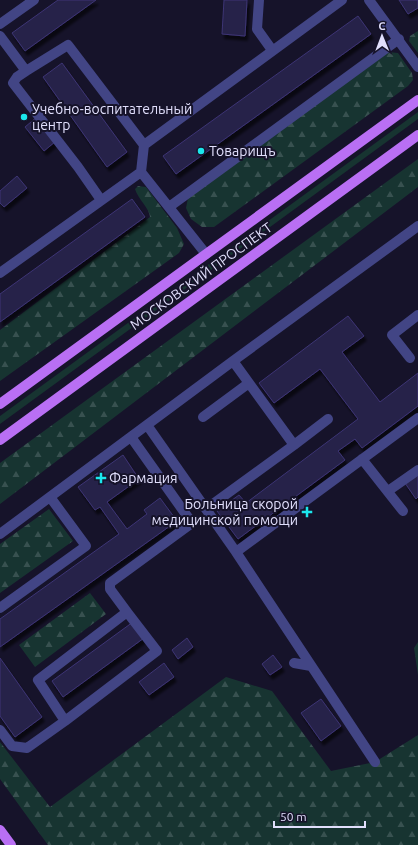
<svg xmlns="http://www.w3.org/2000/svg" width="418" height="845" viewBox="0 0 418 845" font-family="Ubuntu,sans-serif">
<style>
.grass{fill:#173431}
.forest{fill:url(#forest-firs)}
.building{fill:#26214a;stroke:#3d3574;filter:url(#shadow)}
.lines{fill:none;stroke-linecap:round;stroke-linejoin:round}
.minor{stroke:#424585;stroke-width:10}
.major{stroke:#b96ff4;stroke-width:10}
.poi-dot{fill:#1be7ed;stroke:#16132a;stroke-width:1.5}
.labels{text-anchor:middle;stroke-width:4;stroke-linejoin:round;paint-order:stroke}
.poi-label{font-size:14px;fill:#e1dffc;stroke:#16132a;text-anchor:start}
.street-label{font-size:14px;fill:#e1dffc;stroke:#16132a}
</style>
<defs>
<pattern id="forest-firs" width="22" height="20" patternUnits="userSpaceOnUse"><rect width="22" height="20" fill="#173431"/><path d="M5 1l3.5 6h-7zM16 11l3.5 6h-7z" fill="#385150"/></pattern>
<filter id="shadow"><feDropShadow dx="2.5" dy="4.5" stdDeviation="1" flood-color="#0009"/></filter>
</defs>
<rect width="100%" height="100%" fill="#16132a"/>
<path class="grass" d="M418,112V119L0,424V416Z"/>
<path class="forest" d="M418,31V53L409,41L410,36Z
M388,52L398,53L412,73L413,80L408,86L214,227H202L191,219L186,208L188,198Z
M418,159V187L0,504V463Z
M138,186L146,187L177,228L184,244L179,253L0,381V330L150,217C150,209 138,199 135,189Z
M49,509L73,541L0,593V544Z
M90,593L106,614L35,667L19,645Z
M418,642V675L414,648Z
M226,677L272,691L331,771L375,762L418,735V845H48L0,779V742L50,807Z"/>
<path class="building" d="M58,0H96L25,51L12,33Z
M224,0H247L245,36L222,34Z
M399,0H418V8L408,14Z
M358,16L371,34L176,174L163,156Z
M62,63L127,152L107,167L43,77Z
M37,117L56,141L44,151L25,127Z
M17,176L27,188L4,207L0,203V191Z
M132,199L145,217L0,322V294Z
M348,316L364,336L342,352L380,402L418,373V406L362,448L355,439L338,451L345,460L238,539L217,511L239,495L246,503L358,419L320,369L274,403L259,383Z
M123,455L139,479L107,502L127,529L147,514L144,510L160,498L177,521L0,647V619L119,534L100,507L95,510L78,487Z
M418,474V497L416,499L405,483Z
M133,622L144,638L63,697L52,681Z
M187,638L193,647L178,659L172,650Z
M273,655L282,667L270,675L262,664Z
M0,658L42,717L15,737L0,716Z
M164,663L174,677L149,695L139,682Z
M321,699L341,726L321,741L301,713Z"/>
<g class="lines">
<path class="minor" d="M259,0L257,29L272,50
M369,0L418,67
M0,24L34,0
M0,36L26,71L68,45L144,145
M26,71L17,77L13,83L78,167L101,200
M169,207L399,39
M206,254L141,172L144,145L342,0
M0,273L141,172
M410,358L392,335L418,315
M203,417L249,383
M147,425L236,552L375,762
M294,445L328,419
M362,459L403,511
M388,491L418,470
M206,509L294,445L233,361
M0,534L233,361L418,226
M236,552L418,418
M0,608L86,546L50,497
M294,663L311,666
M65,721L157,651L127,612
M0,730L12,746L27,748L65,721L38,680L127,612L110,589V583L192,523L131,437"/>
<path class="major" d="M0,404L418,100
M0,440L418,135
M0,830L11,845"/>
</g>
<g class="poi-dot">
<circle cx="24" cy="117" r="4"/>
<circle cx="201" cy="151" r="4"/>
<path d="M99 472h4v4h4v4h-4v4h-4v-4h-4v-4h4z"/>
<path d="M305 506h4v4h4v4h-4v4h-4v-4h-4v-4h4z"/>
</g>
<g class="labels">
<g class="poi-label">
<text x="32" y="114">Учебно-воспитательный<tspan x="32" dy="16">центр</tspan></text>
<text x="209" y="156">Товарищъ</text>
<text x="109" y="483">Фармация</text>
<text x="298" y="509" text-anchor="end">Больница скорой<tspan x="298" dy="16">медицинской помощи</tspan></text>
</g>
<g class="street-label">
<text transform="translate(201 276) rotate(-36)" y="5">МОСКОВСКИЙ ПРОСПЕКТ</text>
</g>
</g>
<g transform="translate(382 36) rotate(359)" stroke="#16132a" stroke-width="3" paint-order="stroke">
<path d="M0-3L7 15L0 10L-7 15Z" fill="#e1dffc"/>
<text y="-6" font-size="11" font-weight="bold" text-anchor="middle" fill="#e1dffc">С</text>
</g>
<path d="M274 821v6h91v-6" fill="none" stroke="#e1dffc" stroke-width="2"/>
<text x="280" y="821" font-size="12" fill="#e1dffc" stroke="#16132a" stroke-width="3" paint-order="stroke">50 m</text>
</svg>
